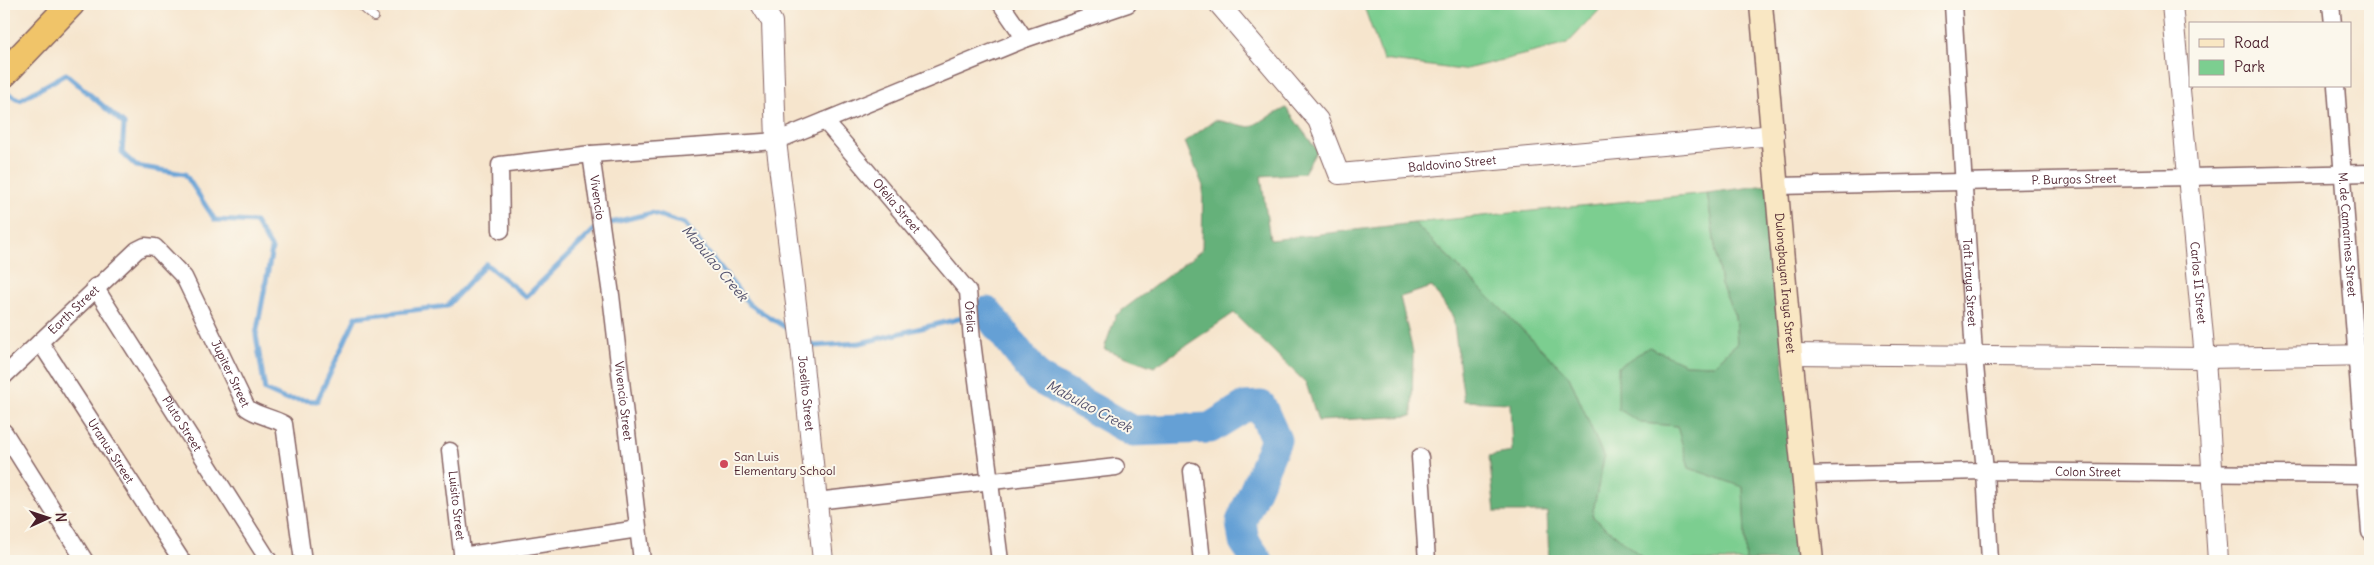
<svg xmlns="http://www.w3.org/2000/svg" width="2374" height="565" viewBox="0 0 2374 565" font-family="Delius,sans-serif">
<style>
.green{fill:#7cce90;stroke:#63765e}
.forest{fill:#65b17a;stroke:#586852}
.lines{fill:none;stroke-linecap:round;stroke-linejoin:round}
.stream{stroke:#65a0d5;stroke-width:5}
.river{stroke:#65a0d5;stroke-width:31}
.service-casing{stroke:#866464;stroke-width:10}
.minor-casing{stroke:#866464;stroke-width:19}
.tertiary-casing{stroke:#866464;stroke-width:22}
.secondary-casing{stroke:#866464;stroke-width:25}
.trunk-casing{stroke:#866464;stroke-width:29}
.service{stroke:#fff;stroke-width:8}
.minor{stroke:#fff;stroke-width:16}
.tertiary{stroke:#fff;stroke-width:20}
.secondary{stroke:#f9e7c3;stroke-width:22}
.trunk{stroke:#f0c469;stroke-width:26}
.poi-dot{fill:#d1495b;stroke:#fbf7ec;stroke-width:2}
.labels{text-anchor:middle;stroke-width:4;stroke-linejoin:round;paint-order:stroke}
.street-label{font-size:12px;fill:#4a1f2b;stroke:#fbf7ec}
.poi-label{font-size:12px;fill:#4a1f2b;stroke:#fbf7ec;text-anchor:start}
.water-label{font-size:14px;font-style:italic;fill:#55536f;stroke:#fbf7ec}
</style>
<rect width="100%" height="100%" fill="#fbf7ec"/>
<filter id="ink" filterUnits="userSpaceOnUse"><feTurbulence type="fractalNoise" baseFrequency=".02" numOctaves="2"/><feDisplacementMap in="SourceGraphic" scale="10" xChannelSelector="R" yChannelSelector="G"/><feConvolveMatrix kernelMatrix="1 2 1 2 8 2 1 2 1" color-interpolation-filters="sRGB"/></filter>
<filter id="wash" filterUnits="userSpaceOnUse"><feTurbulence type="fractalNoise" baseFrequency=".0096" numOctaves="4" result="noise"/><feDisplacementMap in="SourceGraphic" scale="20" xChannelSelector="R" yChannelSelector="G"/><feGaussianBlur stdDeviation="1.12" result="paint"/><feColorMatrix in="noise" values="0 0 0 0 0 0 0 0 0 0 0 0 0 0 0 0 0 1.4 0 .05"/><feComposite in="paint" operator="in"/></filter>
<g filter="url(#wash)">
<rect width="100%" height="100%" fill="#f6e5cd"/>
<path class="green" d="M1363,4H1605L1567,44L1462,70L1383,60Z
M1707,193L1721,285L1735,316L1737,343L1714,365L1685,364L1649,347L1641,423L1677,426L1689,468L1743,486L1746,561H1647L1592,516L1604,458L1569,376L1414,223Z"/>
<path class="forest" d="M1286,108L1317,150L1304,173L1261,176L1270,240L1414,223L1569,376L1604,458L1592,516L1647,561H1549L1547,512H1495L1489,456L1512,452L1510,403L1464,401L1453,317L1432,287L1400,297L1413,352L1412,416L1318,421L1306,383L1234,313L1154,367L1104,349L1116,315L1202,250L1203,186L1185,142L1215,120L1250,127Z
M1767,185L1802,561H1746L1743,487L1689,468L1677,426L1641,423L1618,409V367L1649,347L1685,364L1714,365L1737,343L1735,316L1721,285L1707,193Z"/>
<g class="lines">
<path class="stream" d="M4,91L20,100L66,74L124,124L122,153L136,166L185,174L215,220L255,222L272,249L256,335L265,390L285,399L317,401L356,317L447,306L486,264L526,297L598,226L652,213L685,224L749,304L794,333
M805,341L814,346L860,343L987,312"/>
<path class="river" d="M987,312L1038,378L1132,431L1210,428L1244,407L1261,406L1276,440L1241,522L1244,541L1258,561"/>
</g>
</g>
<g filter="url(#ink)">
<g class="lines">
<g class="service-casing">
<path id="service" d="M359,4L374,17"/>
</g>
<g class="minor-casing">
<g id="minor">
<path d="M1001,4L1025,39"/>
<path id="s1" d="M1953,4L1974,355L1985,471L1990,561"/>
<path d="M2331,4L2333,24"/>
<path id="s2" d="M2336,86L2370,532"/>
<path id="s3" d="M825,121L968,291L972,341L1000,561"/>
<path id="s4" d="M591,154L611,295L642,561"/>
<path id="s5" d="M1778,186L2370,173"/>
<path d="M501,230L500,165L591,154L776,141L1025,39L1128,4"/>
<path id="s6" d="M95,287L269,561"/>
<path id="s7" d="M40,342L182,561"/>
<path id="s8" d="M4,376L137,250L145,246L155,247L184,277L247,408C258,416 271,417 284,424L303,561"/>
<path d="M4,432L85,561"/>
<path id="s9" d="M450,451L463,561"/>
<path d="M1420,457L1427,561"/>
<path d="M1192,471L1202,561"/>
<path id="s10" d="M1804,475L1985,471L2370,475"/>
<path d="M816,501L1116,467"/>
<path d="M462,556L638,529"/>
</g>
</g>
<g class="tertiary-casing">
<g id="tertiary">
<path id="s11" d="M761,4L772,22L776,141L801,345L823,561"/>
<path id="s12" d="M1219,4L1318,120L1339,174L1774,135"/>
<path id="s13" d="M2172,4L2205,358L2218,561"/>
<path d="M1791,354L2205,358L2370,355"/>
</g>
</g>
<g class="secondary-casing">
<g id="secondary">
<path id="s14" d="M1761,4L1791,354L1812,561"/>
</g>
</g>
<g class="trunk-casing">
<path id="trunk" d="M4,74L71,4"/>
</g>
<use href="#service" class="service"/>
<use href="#minor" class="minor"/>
<use href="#tertiary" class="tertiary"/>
<use href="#secondary" class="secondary"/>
<use href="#trunk" class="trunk"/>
</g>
</g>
<circle class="poi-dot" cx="724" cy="464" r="5"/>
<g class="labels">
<g class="street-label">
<text dy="4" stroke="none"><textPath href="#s12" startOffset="324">Baldovino Street</textPath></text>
<text dy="4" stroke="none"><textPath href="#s5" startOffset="296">P. Burgos Street</textPath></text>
<text dy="4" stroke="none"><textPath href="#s4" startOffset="44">Vivencio</textPath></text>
<text dy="4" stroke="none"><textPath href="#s3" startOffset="111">Ofelia Street</textPath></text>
<text dy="4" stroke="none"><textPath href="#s2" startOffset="149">M. de Camarines Street</textPath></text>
<text dy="4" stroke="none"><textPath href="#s13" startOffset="280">Carlos II Street</textPath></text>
<text dy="4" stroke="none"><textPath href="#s14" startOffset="280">Dulongbayan Iraya Street</textPath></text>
<text dy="4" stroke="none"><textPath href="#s1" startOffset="279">Taft Iraya Street</textPath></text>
<text dy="4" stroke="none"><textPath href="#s8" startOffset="96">Earth Street</textPath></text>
<text dy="4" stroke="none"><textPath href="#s3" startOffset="248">Ofelia</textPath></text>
<text dy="4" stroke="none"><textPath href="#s8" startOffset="351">Jupiter Street</textPath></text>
<text dy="4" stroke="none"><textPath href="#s11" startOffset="394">Joselito Street</textPath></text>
<text dy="4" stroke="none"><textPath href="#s4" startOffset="249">Vivencio Street</textPath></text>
<text dy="4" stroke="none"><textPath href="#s6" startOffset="162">Pluto Street</textPath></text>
<text dy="4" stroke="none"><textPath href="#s7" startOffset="130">Uranus Street</textPath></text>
<text dy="4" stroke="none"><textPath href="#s10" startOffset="284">Colon Street</textPath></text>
<text dy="4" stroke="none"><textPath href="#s9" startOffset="55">Luisito Street</textPath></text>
</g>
<g class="poi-label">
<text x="734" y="461">San Luis<tspan x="734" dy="14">Elementary School</tspan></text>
</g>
<g class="water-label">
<text transform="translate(715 263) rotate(50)" y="5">Mabulao Creek</text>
<text transform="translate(1089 406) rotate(28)" y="5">Mabulao Creek</text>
</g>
</g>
<rect width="2374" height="565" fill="none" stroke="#fbf7ec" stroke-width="20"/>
<rect x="2189" y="22" width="162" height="65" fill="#fbf7ec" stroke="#b4a19f"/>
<rect x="2199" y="39" width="25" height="8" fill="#f9e7c3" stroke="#b4a19f"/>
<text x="2234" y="48" font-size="15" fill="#4a1f2b">Road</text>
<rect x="2199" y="60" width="25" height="15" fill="#7cce90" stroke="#b4a19f"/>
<text x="2234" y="72" font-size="15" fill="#4a1f2b">Park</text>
<g transform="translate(48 518) rotate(87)" stroke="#fbf7ec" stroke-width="4" paint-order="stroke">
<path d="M0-4L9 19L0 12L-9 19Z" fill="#4a1f2b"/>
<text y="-8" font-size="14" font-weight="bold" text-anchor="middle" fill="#4a1f2b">N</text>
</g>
</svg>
